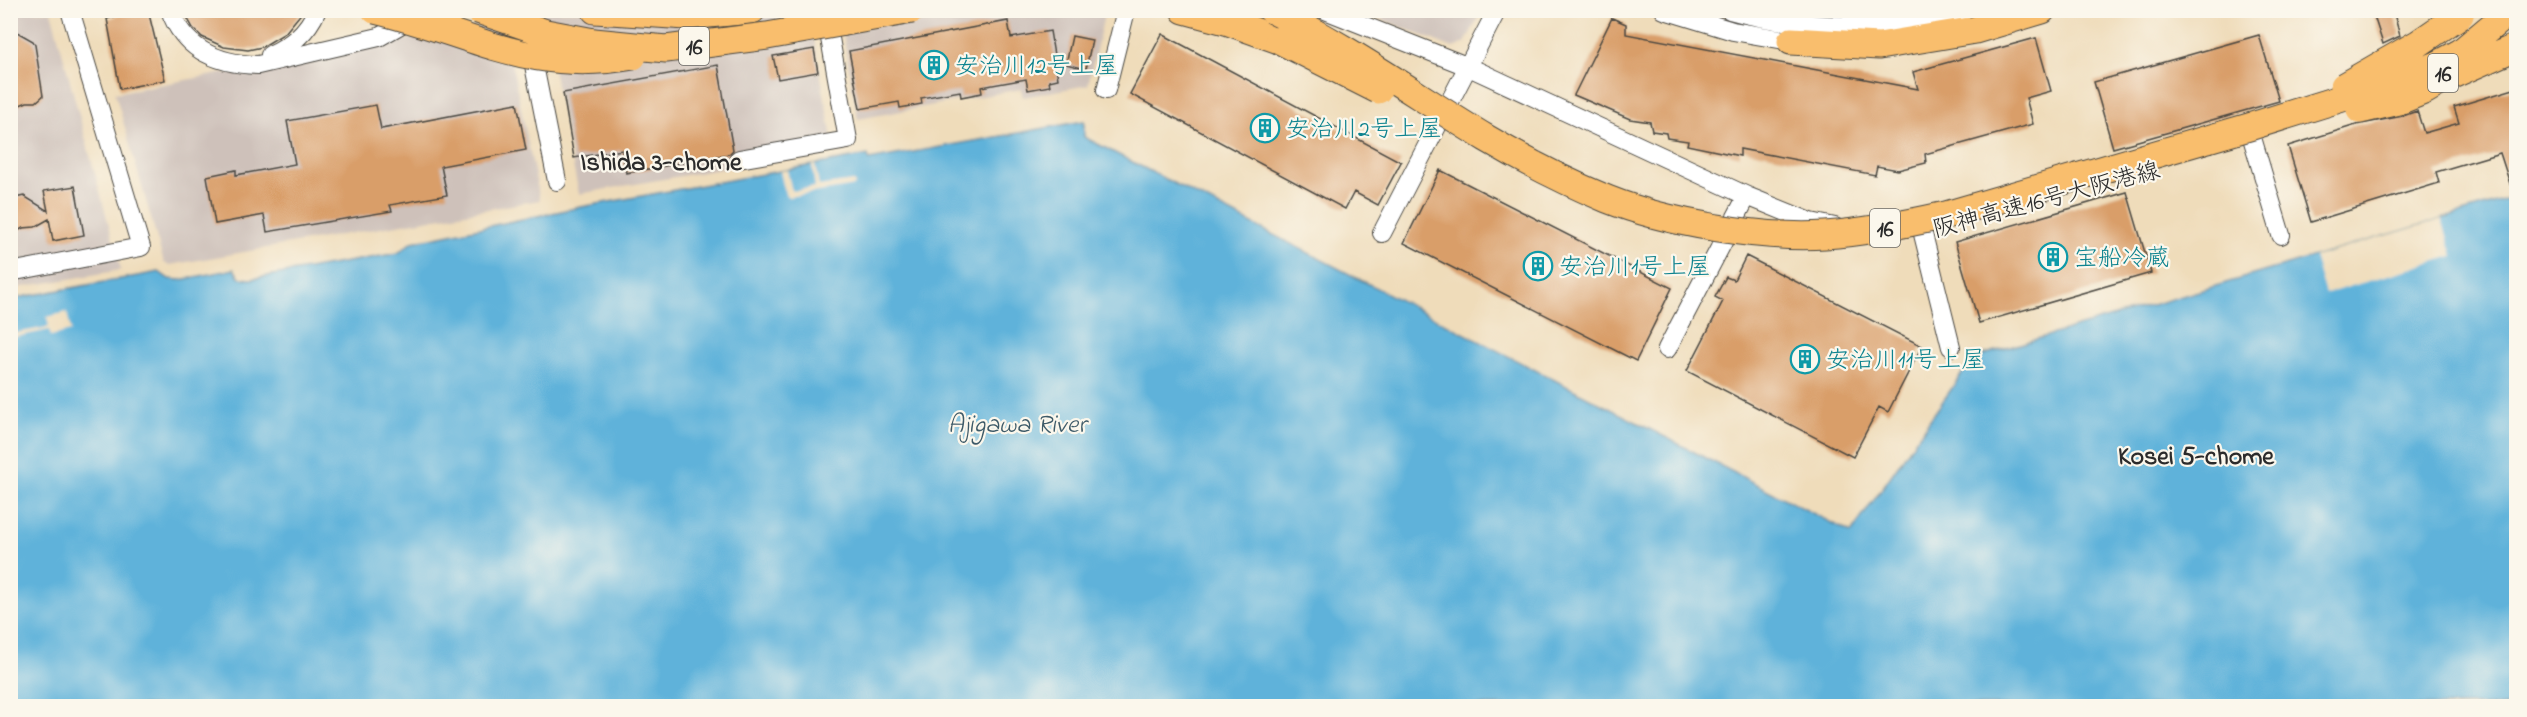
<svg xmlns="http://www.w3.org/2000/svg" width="2527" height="717" viewBox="0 0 2527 717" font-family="'Indie Flower','Klee One',sans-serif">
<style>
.industrial{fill:#cec1ba}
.water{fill:#5eb2da;stroke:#446e82;stroke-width:1.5}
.pier{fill:#efdcba}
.building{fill:#d99e69}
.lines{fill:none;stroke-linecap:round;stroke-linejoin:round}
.minor-casing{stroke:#484640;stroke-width:20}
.highway-casing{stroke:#484640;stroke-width:29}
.minor{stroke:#fff;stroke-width:18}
.highway{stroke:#f9be6d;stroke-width:27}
.highway-bridge-casing{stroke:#484640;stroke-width:29;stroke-linecap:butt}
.highway-bridge{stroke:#f9be6d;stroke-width:27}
.labels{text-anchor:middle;stroke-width:4.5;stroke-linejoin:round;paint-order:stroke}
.shield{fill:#fbf7ec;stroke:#696865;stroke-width:1.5}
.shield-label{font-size:22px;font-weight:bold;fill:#2b2b2b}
.culture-label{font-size:24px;fill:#0d838f;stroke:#fbf7ec;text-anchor:start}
.street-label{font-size:24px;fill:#2b2b2b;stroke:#fbf7ec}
.neighbourhood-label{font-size:26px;font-weight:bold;fill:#2b2b2b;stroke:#fbf7ec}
.water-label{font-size:26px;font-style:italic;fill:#3d5a68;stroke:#fbf7ec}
</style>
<rect width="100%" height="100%" fill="#fbf7ec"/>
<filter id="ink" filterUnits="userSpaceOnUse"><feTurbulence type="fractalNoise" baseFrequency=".0167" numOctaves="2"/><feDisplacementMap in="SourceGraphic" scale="12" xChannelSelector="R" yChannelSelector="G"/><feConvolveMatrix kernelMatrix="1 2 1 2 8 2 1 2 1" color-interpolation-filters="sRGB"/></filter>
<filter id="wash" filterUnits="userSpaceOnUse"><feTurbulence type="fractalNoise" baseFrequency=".008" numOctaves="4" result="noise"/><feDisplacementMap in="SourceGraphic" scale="24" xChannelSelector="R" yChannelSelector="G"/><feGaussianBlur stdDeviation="1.35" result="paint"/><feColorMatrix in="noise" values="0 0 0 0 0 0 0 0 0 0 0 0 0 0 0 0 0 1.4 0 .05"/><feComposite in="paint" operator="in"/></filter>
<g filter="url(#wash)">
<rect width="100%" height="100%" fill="#efdcba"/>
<path class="industrial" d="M11,11H51L121,270L11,289Z
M541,11H809L834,149L579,194Z
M839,11H1105L1088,85L1023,97L1021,89L858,119Z
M1361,11H1482L1465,43L1453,48Z
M503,22L540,200L170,265L164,263L115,93Z"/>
<path class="water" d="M1084,121V137L1851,533L1973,358L2516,197V706H11V299L159,272L169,279L180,280L234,269L240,278L251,279L398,253L412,242L581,207L868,155L869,160Z"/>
<path class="pier" d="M812,165H815L819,186L854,181L855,186L788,197L785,194L780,171L787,170L792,191L815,187Z
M2442,219L2453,256L2325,294L2314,257Z
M67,312L71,331L51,336L49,330L11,338V334L49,327L47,317Z"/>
<g id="blocks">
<path class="building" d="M134,10H148L165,80L120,89L107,19Z
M183,10H304L285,33L262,47L248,50L224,47L202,37L193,28Z
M2372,10H2393L2400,36L2383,44Z
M1612,18L1626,24V34L1918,89L1913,72L2036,38L2051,91L2026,98L2033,124L1925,154L1926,163L1898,170L1877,166L1875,175L1740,149V156L1687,145L1688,141L1667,138L1666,133L1652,131L1650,122L1630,119L1574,95Z
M1008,21L1011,38L1050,31L1058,79L1049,81L1050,86L1028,90L1026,79L981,87L982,93L961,97L960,91L921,98L922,104L900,108L899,102L860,109L849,51Z
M10,28L33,41L35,45L43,96L36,102H27L20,105L10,102Z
M1162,34L1401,162L1378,205L1354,192L1345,209L1130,94Z
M2259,35L2279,101L2113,148L2094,82Z
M1072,36L1092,40L1086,69L1066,64Z
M814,49L818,72L778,79L773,56Z
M718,65L733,150L729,154L626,173L622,150L574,158L563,93Z
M2517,88V193H2513L2500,153L2436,172L2439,183L2311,222L2288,146L2356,125L2403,116L2417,111L2424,133L2459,123L2454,107Z
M517,103L526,150L441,166L447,195L390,205L392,211L267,232L264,215L215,224L207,176L236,170V175L295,164L287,121L376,105L381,129Z
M1440,170L1672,288L1636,361L1404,243Z
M75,186L84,235L53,241L49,219L35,227L23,228L10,235V205L15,198L24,196L48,211L44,191Z
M2127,192L2151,273L1979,323L1955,242Z
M1746,256L1922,346L1888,412L1879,407L1853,457L1687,371L1723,301L1715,297L1726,277L1734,280Z"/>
</g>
</g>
<g filter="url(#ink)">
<use href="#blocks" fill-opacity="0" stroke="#484640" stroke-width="1.5"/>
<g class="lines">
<g class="minor-casing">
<path id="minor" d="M170,10C184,50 218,64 258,65L379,37L414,17
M523,10L557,181
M1325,10L1469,67L1747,196L1811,222L1835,227
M1664,10L1733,31L1791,41
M1730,10C1806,31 1888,30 1964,10
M270,55C291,45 307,33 317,10
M1106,90L1126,10
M2250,131L2281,235
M739,159L848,140L825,10
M1922,230L1951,347
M1382,233L1497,10
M10,272L141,247L70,10
M1667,349L1747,196"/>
</g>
<g class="highway-casing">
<path id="highway" d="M595,10L687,16L752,10
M1184,10L1229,22L1279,40
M1791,41L1879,46L1975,30L2042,10"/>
</g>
<use href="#minor" class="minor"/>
<use href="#highway" class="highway"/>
<g class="highway-bridge-casing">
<path id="highway-bridge" d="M375,10C470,32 529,75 633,56
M478,10L546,33L594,42L666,49L767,36L912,10
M1272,10C1347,46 1415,95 1486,138C1525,161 1566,182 1607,199C1667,223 1762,239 1825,235C1867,232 1906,224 1946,215L2249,127L2394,82L2437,65L2461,52L2511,10
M1279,40L1378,90
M2344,86L2419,43L2460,15
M2360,110L2399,101L2426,90L2450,76L2516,47"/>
</g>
<use href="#highway-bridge" class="highway-bridge"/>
</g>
</g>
<defs>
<g id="building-ring" transform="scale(1.5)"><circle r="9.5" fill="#fbf7ec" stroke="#0f9aa8" stroke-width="1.5"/><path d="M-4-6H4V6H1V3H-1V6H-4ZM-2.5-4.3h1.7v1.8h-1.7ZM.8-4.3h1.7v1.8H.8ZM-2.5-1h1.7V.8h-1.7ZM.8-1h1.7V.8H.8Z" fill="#0f9aa8"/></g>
</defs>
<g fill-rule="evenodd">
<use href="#building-ring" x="934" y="65"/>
<use href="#building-ring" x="1265" y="128"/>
<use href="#building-ring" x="2053" y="257"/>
<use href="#building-ring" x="1538" y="266"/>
<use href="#building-ring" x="1805" y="359"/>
</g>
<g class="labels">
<g class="shield">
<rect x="679" y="27" width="30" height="38" rx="4.5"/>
<rect x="2428" y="54" width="30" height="38" rx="4.5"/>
<rect x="1870" y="209" width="30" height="38" rx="4.5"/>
</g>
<g class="shield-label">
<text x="694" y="54">16</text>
<text x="2443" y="81">16</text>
<text x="1885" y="236">16</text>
</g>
<g class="culture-label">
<text x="955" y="73">安治川12号上屋</text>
<text x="1286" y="136">安治川2号上屋</text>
<text x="2074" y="265">宝船冷蔵</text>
<text x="1559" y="274">安治川1号上屋</text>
<text x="1826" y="367">安治川11号上屋</text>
</g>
<g class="street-label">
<text transform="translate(2046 199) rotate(-15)" y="8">阪神高速16号大阪港線</text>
</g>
<g class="neighbourhood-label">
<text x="661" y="170">Ishida 3-chome</text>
<text x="2196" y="464">Kosei 5-chome</text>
</g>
<g class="water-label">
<text x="1017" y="432">Ajigawa River</text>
</g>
</g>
<rect width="2527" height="717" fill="none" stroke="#fbf7ec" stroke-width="36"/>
</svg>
